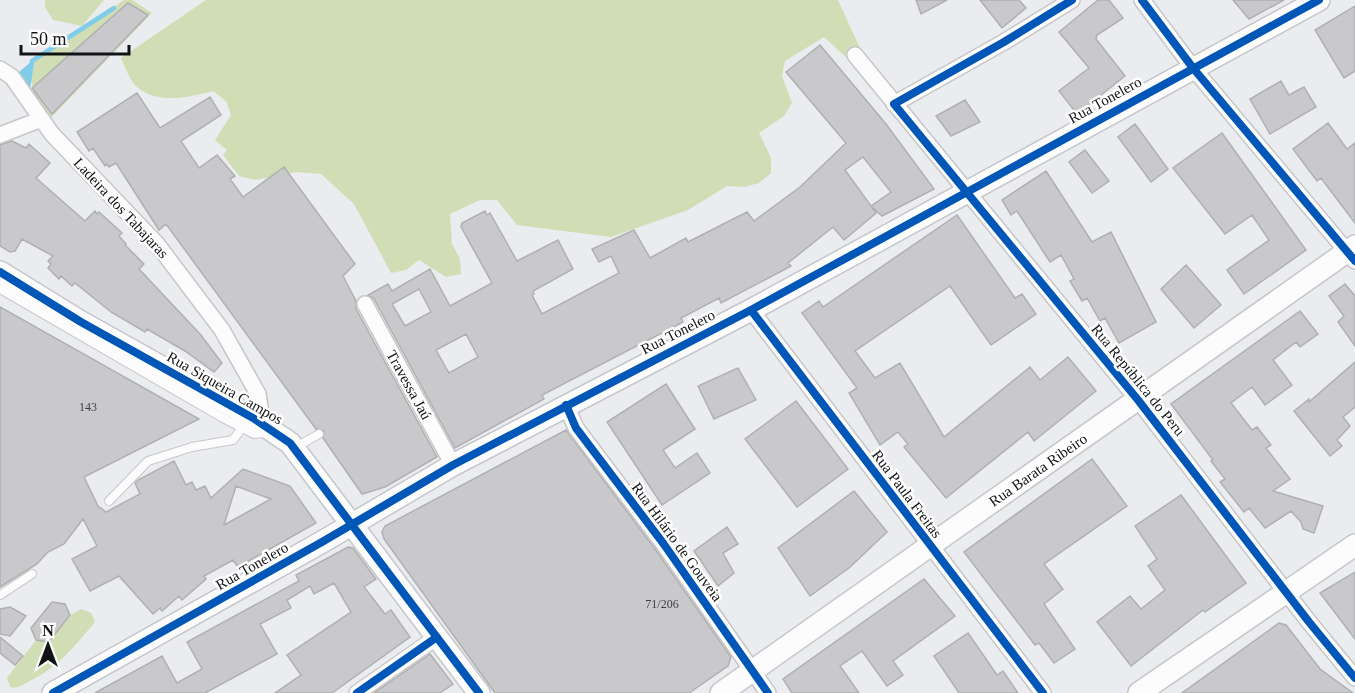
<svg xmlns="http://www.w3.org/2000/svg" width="1355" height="693" viewBox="0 0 1355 693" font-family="'Times New Roman',serif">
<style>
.green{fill:#d1ddb4}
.water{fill:#80cde9}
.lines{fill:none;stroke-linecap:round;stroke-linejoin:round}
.stream{stroke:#80cde9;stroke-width:4.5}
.building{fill:#c9c9cc;stroke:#afb0b1;stroke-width:1.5;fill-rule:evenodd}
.lane-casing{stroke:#c6c7c9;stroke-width:10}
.street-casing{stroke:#c6c7c9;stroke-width:18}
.secondary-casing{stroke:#c6c7c9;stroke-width:24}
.lane{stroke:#fcfcfd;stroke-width:8}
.street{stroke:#fcfcfd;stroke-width:15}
.secondary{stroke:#fcfcfd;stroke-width:21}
.cycleway-casing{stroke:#fff;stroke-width:11}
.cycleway{stroke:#0057b8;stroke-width:8}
.labels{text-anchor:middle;stroke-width:5;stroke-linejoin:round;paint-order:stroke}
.number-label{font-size:12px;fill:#404042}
.street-label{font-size:15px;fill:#121314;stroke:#fff}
</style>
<rect width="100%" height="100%" fill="#ebecef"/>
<path class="green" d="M45,0H104L82,26L53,20L45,7Z
M124,0H132L152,13L44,125L27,67Z
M206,0H838L864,57L848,59L824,37L785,61L782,76L792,103L784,116L759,133L771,158V173L759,183L744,187L727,186L688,210L611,237L517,225L497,200H480L450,214L452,244L460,259L461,274L446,277L419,260L406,270L391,273L354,204L321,174L296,172L255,180L239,176L223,155L227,150L215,140L231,115L226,101L213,91C190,97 158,105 137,87C130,81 125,67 121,58Z
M81,609L91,613L95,622C75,646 59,666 32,680C24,684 18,689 10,687L7,678L36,640L49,642L70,615Z"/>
<path class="water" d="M32,61L28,88L13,77Z"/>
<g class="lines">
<path class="stream" d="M25,92L28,88L32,61L114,8"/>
</g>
<path class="building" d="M916,0H947L921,14Z
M980,0H1019L1026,8L1002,28Z
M1098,0H1109L1123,18L1097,35L1096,39L1125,76L1077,114L1059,91L1089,68L1059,32Z
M1233,0H1284L1249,19Z
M128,3L148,15L52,114L32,88Z
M1355,6V71L1344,78L1315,30Z
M820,45L886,124L934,189L882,216L871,206L876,213L844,240L833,227L788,263L791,266L721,303L719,298L681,318L683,322L542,395L544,399L455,448L374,299L368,295L388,284L392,291L430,269L450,306L492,283L461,227L462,223L485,211L487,215L490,213L517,261L558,240L573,269L533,291L534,294L532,295L542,314L619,273L611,256L599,262L592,249L634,230L650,258L686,238L688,242L747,212L754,221L800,187L846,143L786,72ZM863,157L891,192L871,206L845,170ZM419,289L431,312L405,326L392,304ZM466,334L478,357L449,373L436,350Z
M1281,81L1289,95L1304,87L1316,107L1270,134L1250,99Z
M137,93L160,128L210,97L221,115L181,141L199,168L217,155L235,176L230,179L243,197L284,167L355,264L343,276L356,301V309L437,457L385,487L362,494L323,438L324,431L316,429L166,224L159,230L116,163L109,167L107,164L105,166L93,148L89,151L77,132Z
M965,100L980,122L951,136L936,116Z
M1328,123L1347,149L1355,143V223L1321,178L1317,181L1293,149Z
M1135,124L1168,169L1151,182L1118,137Z
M1222,133L1306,250L1244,294L1227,270L1269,240L1252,215L1225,234L1173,168Z
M12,141L26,148L29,144L50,163L36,178L85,221L95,211L97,214L99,212L122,233L119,236L126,244L125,245L144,264L139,269L200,334L222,363L214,372L185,351L147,329L145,332L111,312L75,283L72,286L61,276L59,279L48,268L51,264L48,261L53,256L22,239L15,251L10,252L0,246V145Z
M1085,150L1109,181L1092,193L1069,162Z
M1046,171L1092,242L1111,232L1156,322L1119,343L1105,318L1100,321L1087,298L1082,301L1070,281L1074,279L1061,255L1050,262L1017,211L1011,215L1002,200Z
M957,215L1015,298L1022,294L1036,314L991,345L950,286L855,351L875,378L900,363L944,437L1030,367L1040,380L1068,357L1096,391L1034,441L1028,432L946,498L904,447L908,444L898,432L880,445L849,393L857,388L802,313L819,301L823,307Z
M1186,265L1221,305L1194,328L1161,289Z
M1345,284L1355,296V346L1338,322L1344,316L1329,296Z
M0,307L199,419L84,477L98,506L106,512L140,494L135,483L138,480L174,461L186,485L192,482L196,490L205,486L211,498L243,469L290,486L316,523L238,567L233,560L204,576L206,579L182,600L179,596L162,611L160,608L153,614L119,576L90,591L72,559L97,546L83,519L64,544L48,552L37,564L0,587ZM236,486L271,499L224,525Z
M1300,311L1318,334L1300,347L1296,342L1273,360L1292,385L1265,405L1252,387L1231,403L1252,430L1257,427L1271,445L1266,448L1290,479L1273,491L1323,506L1314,533L1303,529L1301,522L1291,511L1265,528L1249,508L1244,512L1220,482L1225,479L1211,461L1213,460L1171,404Z
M1355,362V407L1343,417L1350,426L1337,440L1342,446L1330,456L1294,411L1309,399V402Z
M738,368L756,400L714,419L698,386Z
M666,384L695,429L663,450L675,468L697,453L710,473L662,505L607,422Z
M796,401L848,469L797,507L745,439Z
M566,430L655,549L731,657L728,666L689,693H495L384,539L382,532L385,526Z
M1092,459L1127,506L1044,564L1063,589L1044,604L1075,649L1054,663L1039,643L1035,645L964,552Z
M854,491L887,532L849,568L810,596L778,548Z
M1181,495L1246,583L1205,612L1203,610L1131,666L1097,622L1130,596L1141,609L1165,590L1148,566L1157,559L1135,526Z
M727,527L738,544L723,553L734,573L718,586L694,551Z
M348,547L353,548L376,579L364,587L385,614L391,610L410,637L332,693H275L301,675L287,655L351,612L334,583L314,594L310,586L287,600L291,608L260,624L277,654L205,693H95L162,656L177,683L202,669L187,642L299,581L296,575Z
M1355,572V639L1320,593Z
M924,579L955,616L893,661L903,675L887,686L862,651L840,666L859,693H792L783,679Z
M52,602L65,604L70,615L49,642L36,640L31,628Z
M10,607L26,616L10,636L0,634V609Z
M1279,623L1286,625L1320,669L1353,693H1182Z
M968,633L997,675L1003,671L1018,693H959L934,656Z
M0,637L23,656L15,665L0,653Z
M430,654L453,684L440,693H374Z"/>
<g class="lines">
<g class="lane-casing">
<path id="lane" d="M0,289L223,418L254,434L266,433
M296,447L319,434
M109,501L148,461L192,447L233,440L242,428
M0,595L32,574"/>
</g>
<g class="street-casing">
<path id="street" d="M1142,0L1193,68L1355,261
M855,55L1138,400L1309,622L1355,678
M0,69L12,77L52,134L157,244L222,330L258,394L260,406L253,418
M894,104L1004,42L1072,0
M0,135L39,120
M365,304L453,465
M751,310L1043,693
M566,405L576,428L663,543L768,693
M357,693L437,637"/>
</g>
<g class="secondary-casing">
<path id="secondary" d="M0,272L81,322L253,418L290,443L479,693
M53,693L322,542L453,465L751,310L1319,0
M721,693L1355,246
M1139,693L1355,545"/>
</g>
<use href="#lane" class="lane"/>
<use href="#street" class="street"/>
<use href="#secondary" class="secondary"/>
<g class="cycleway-casing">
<path id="cycleway" d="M1072,0L1004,42L894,104L1138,400L1309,622L1355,678
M1142,0L1193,68L1355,261
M0,272L81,322L253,418L290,443L479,693
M751,310L1043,693
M566,405L576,428L663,543L768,693
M53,693L322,542L453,465L751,310L1319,0
M357,693L437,637"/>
</g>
<use href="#cycleway" class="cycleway"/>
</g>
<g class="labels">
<g class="number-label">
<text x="88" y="411">143</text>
<text x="662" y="608">71/206</text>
</g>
<g class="street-label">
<text transform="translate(1105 100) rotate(-29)" y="5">Rua Tonelero</text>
<text transform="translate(121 208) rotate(47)" y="5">Ladeira dos Tabajaras</text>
<text transform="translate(678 332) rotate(-27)" y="5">Rua Tonelero</text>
<text transform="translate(1138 380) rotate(51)" y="5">Rua República do Peru</text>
<text transform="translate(409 385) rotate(61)" y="5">Travessa Jaú</text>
<text transform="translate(225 388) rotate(30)" y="5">Rua Siqueira Campos</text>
<text transform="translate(1038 470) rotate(-35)" y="5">Rua Barata Ribeiro</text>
<text transform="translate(907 494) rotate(53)" y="5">Rua Paula Freitas</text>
<text transform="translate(677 542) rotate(54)" y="5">Rua Hilário de Gouveia</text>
<text transform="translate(252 566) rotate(-30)" y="5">Rua Tonelero</text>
</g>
</g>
<g transform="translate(48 645)" stroke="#ffffff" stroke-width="4.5" paint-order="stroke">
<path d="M0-4.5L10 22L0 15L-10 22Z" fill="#121314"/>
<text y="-9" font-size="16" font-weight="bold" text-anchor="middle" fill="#121314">N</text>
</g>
<path d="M21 45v9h108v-9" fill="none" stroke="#121314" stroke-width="3"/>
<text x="30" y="45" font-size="18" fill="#121314" stroke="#ffffff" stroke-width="4.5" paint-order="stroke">50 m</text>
</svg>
